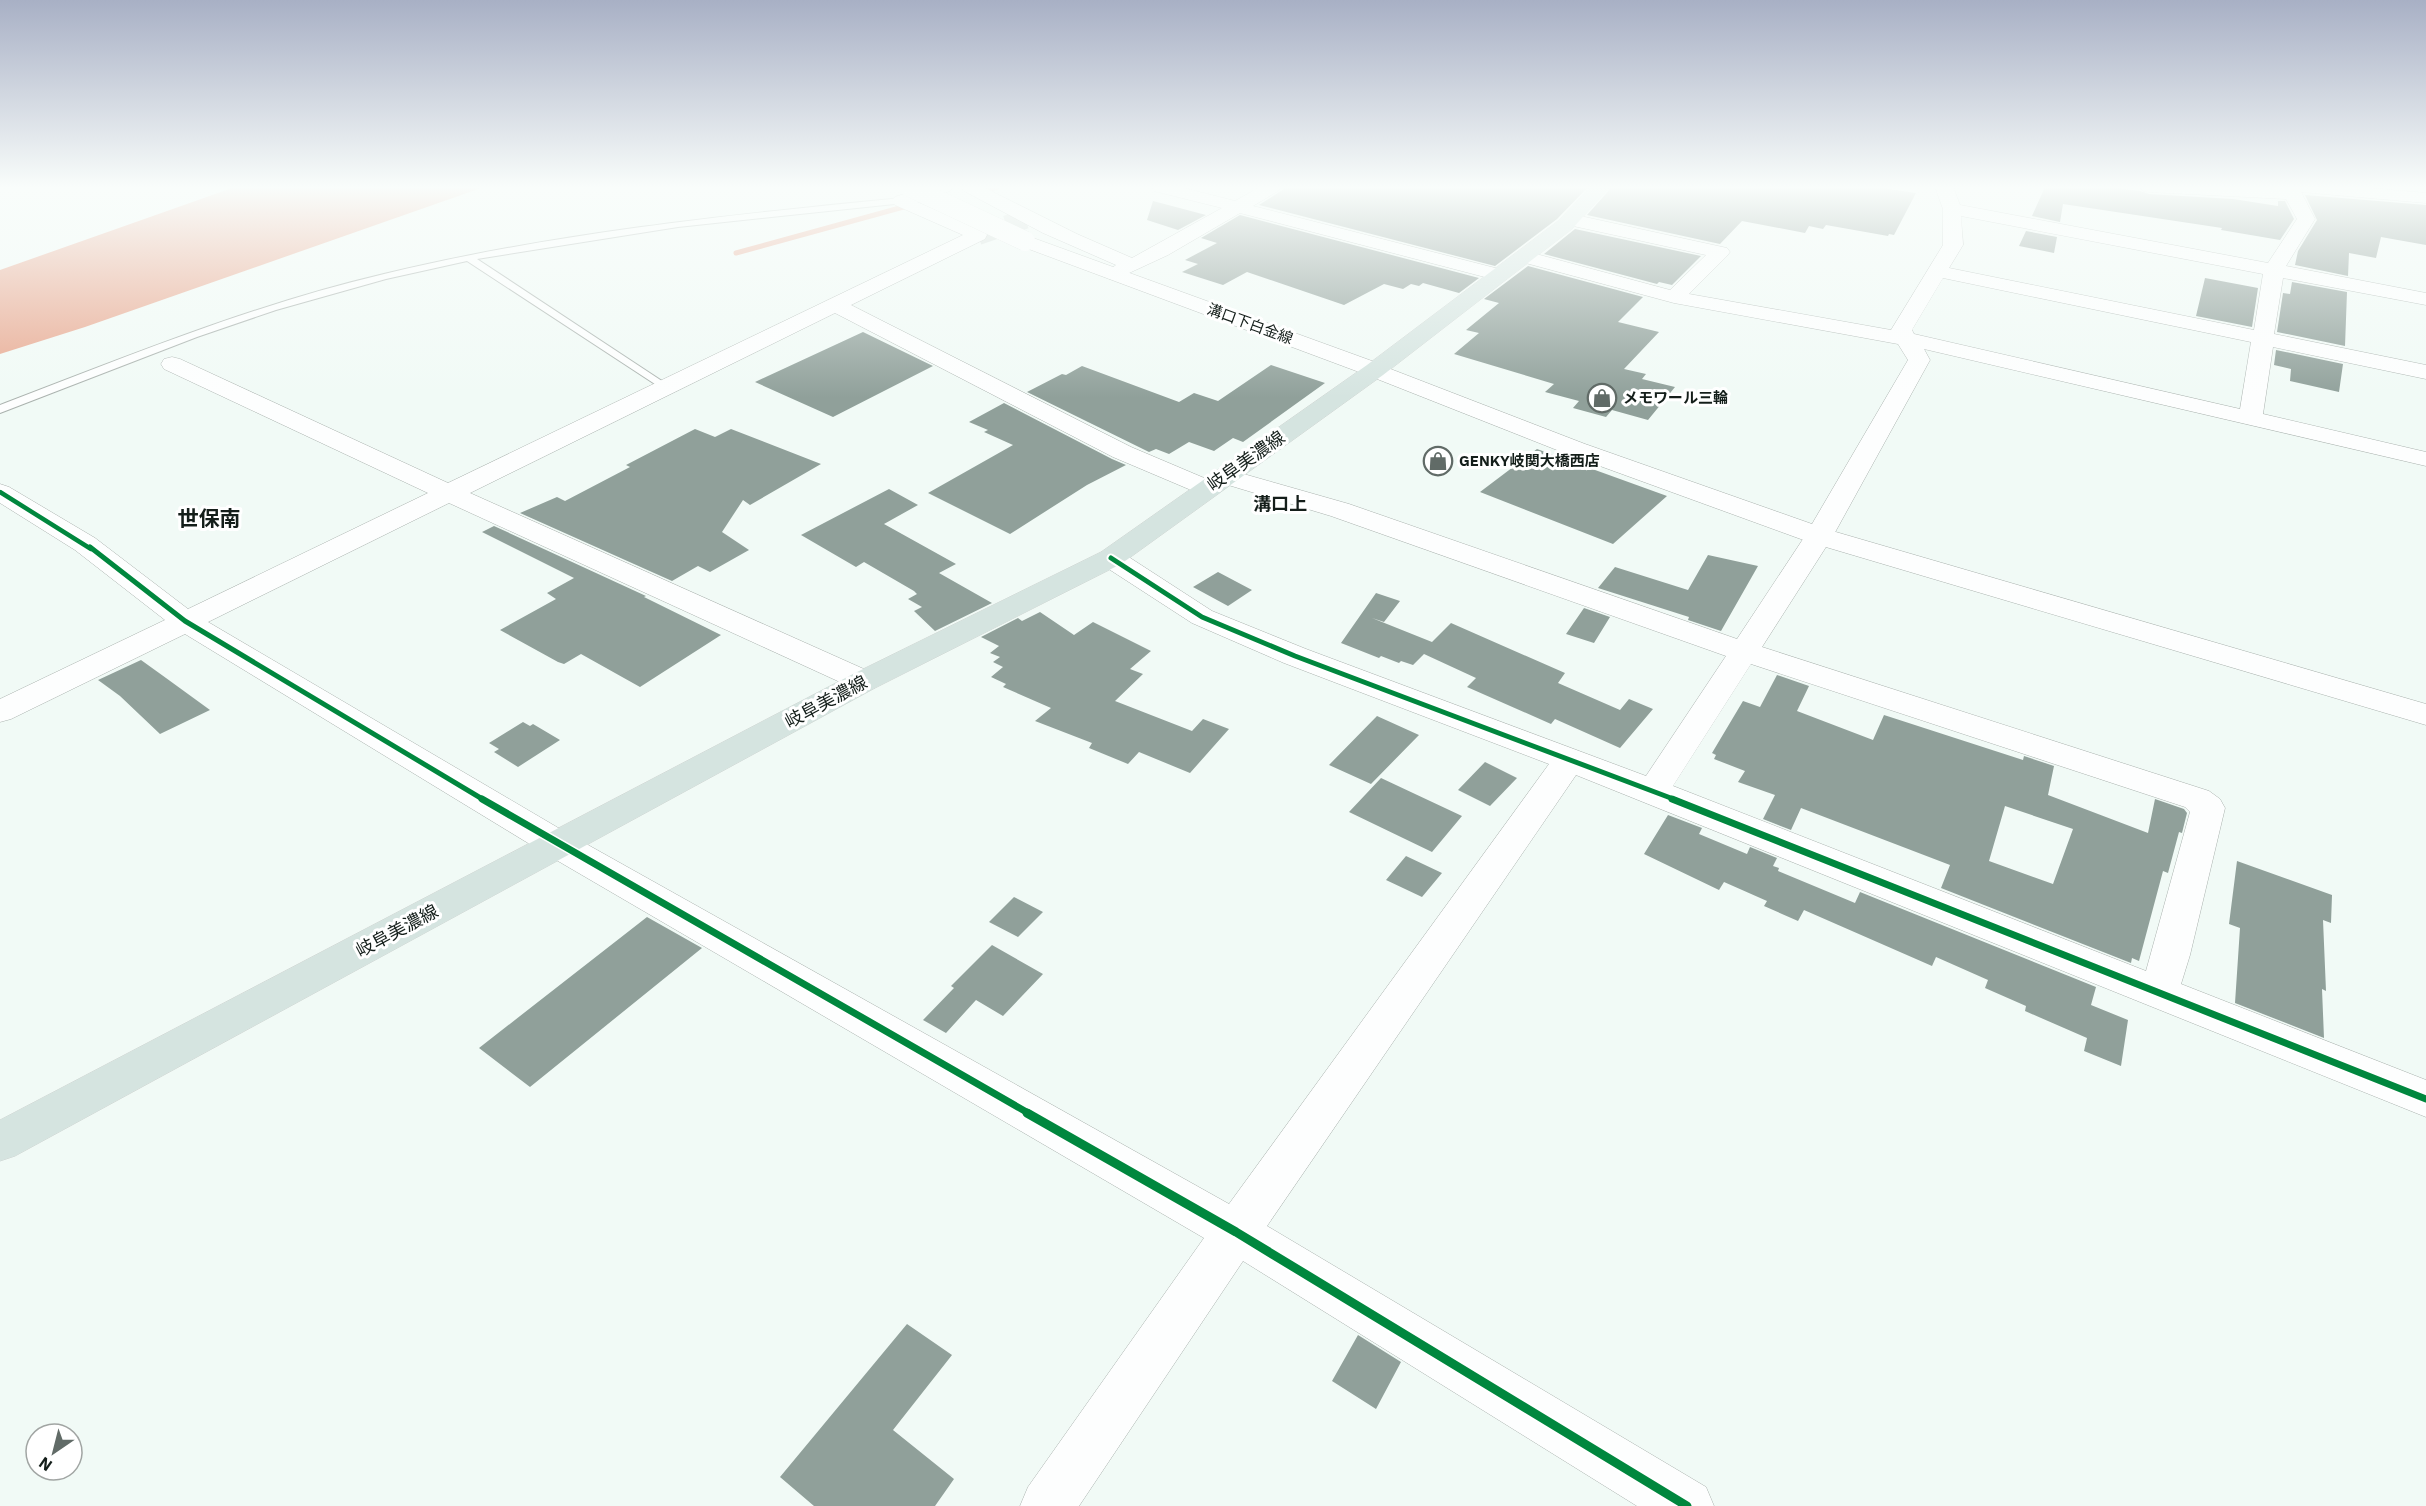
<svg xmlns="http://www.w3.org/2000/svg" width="2426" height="1506" viewBox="0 0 2426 1506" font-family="'IBM Plex Sans','Noto Sans JP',sans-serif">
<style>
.water{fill:#e8a991}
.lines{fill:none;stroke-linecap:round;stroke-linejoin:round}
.stream{stroke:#e8a991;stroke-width:5}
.building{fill:#90a09a;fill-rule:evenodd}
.minor-tunnel{stroke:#d0d9d5;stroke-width:20;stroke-dasharray:20 10;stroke-linecap:butt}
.service-casing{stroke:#aab2ae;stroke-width:2}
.minor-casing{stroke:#aab2ae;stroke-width:1}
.tertiary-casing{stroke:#aab2ae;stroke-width:1}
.secondary-casing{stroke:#aab2ae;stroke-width:1}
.primary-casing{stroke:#d0d5d2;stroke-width:1}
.service{fill:#fdfefe;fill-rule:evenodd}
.minor{fill:#fdfefe;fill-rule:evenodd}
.tertiary{fill:#fdfefe;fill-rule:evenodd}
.secondary{fill:#fdfefe;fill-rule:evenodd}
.primary{fill:#d5e4e0;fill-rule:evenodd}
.secondary-bridge-casing{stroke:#aab2ae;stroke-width:20;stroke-linecap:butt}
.secondary-bridge{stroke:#fdfefe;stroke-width:20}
.cycleway-far3-casing{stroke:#fff;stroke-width:8}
.cycleway-far2-casing{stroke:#fff;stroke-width:9}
.cycleway-far1-casing{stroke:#fff;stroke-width:10}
.cycleway-casing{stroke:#fff;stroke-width:13}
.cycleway-far3{stroke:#00873e;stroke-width:4.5}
.cycleway-far2{stroke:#00873e;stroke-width:5}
.cycleway-far1{stroke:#00873e;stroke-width:7}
.cycleway{stroke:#00873e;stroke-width:9}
.labels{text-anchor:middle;stroke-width:6;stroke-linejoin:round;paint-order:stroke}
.far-street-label{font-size:15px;fill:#141e1a;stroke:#fff}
.far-poi-label{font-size:15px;font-weight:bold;fill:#141e1a;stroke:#fff;text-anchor:start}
.street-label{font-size:18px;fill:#141e1a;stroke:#fff}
.far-quarter-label{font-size:18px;font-weight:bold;fill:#141e1a;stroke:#fff}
.quarter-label{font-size:21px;font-weight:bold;fill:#141e1a;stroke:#fff}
</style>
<rect width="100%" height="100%" fill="#f1faf6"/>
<path class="water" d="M235,187H484L85,327L0,354V270Z"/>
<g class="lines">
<path class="stream" d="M986,190L998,187
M736,253L907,206"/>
</g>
<path class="building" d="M1287,187H1588L1557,219L1495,266L1259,205Z
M1612,187H1874L1916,193L1894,235L1889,234L1888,236L1826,225L1823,229L1809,226L1805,233L1742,221L1720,244L1587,215Z
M2045,187H2105L2140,191L2149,194L2233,199L2278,206V201H2285L2294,219L2280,240L2221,230L2222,228L2063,204L2060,222L2032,216Z
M2305,195L2426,205V245L2381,237L2376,258L2349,253L2348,276L2295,265L2298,251L2317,220Z
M1153,201L1206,215L1178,230L1147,220Z
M1240,215L1479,278L1459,293L1423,283L1419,286L1411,284L1403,289L1384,284L1344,305L1247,272L1223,285L1182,272L1198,264L1185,260L1217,243L1201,238Z
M1575,229L1701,256L1672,285L1659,282L1657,284L1544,254Z
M2026,231L2057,237L2054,253L2019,246Z
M1528,266L1643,297L1618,322L1659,332L1624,369L1646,374L1642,379L1675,387L1648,420L1612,410L1606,417L1573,408L1579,401L1545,392L1554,384L1454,354L1479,333L1466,330L1499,303L1484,299Z
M2205,278L2258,288L2252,327L2196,316Z
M2292,282L2347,292L2345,346L2277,332L2283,293L2290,294Z
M863,332L933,366L833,417L755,382Z
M2276,350L2343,364L2339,392L2290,381L2291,369L2274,365Z
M1271,365L1325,383L1243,442L1233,438L1214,451L1189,442L1169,454L1156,449L1149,452L1027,392L1062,374L1066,375L1082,366L1179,402L1194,393L1218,401Z
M1004,403L1112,459L1126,465L1087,485L1010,534L928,493L1013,445L984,432L988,430L969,422Z
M695,429L715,437L731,429L821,464L750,505L743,500L722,532L749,550L710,572L698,566L672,581L520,513L557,497L565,501L630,467L626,465Z
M1537,449L1667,496L1613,544L1480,492Z
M889,489L918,505L884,524L956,564L939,573L992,603L935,631L914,611L922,607L908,599L917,594L914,591L864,562L856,567L801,535Z
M494,526L646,596L644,597L721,635L640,687L581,654L564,664L558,662L500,630L556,599L547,593L574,578L482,532Z
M1708,555L1758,566L1721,631L1688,620L1689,617L1598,588L1615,567L1688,590Z
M1218,572L1252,590L1228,606L1193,587Z
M1376,593L1400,601L1384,622L1372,618L1432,642L1451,623L1565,673L1558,683L1620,710L1629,699L1653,709L1620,748L1555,719L1551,724L1467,687L1476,678L1424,654L1413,665L1401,661L1399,663L1381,656L1379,658L1341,643Z
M1584,608L1610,617L1594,643L1566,634Z
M1040,612L1074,635L1093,622L1151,651L1130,669L1143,674L1115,701L1192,731L1203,719L1229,729L1190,773L1139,752L1128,764L1089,748L1092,743L1035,721L1051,708L1003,687L1006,684L991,677L1003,667L993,662L1000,657L990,653L999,646L981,637L1018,618L1022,621Z
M141,660L166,678L210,710L160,734L120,696L98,680Z
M1777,675L1809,686L1797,711L1873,740L1884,715L2023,760L2024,756L2054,766L2048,795L2148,833L2155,799L2184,809L2187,813L2182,833L2179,832L2168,873L2163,871L2139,961L2132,958L2131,963L1941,888L1950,865L1801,808L1791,830L1763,819L1775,795L1738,782L1745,771L1714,759L1716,755L1712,753L1743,701L1760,707ZM2005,806L2073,829L2053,884L1989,861Z
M1377,716L1419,735L1371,784L1329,765Z
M523,722L530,726L533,724L560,740L518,767L494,752L499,749L489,743Z
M1485,762L1517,778L1490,806L1458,790Z
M1381,778L1462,816L1432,852L1349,812Z
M1668,815L1702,828L1699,834L1747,854L1750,847L1777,858L1773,866L1779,868L1778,871L1855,903L1860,892L2096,987L2091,1005L2128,1020L2121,1066L2084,1051L2087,1038L2025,1011L2026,1006L1985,988L1988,980L1936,957L1932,966L1804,910L1798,921L1764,906L1767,901L1724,882L1719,890L1644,854Z
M1406,856L1442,873L1422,897L1386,880Z
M2237,861L2332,895L2331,923L2323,920L2326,991L2322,989L2324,1038L2235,1003L2240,928L2229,924Z
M1014,897L1043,912L1018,937L989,922Z
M647,917L702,948L530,1087L479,1048Z
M992,945L1043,974L1003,1016L976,1000L946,1033L923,1020L954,988L951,986Z
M907,1324L952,1355L893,1430L954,1479L935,1506H814L780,1477Z
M1358,1335L1401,1362L1376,1409L1332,1381Z"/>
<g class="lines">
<path class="minor-tunnel" d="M978,235L1028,218"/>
<g class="service-casing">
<path id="service" d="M901,198L904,199V203L678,227L477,259L668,385V389L664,390L467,261L386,279L276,310L197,337L0,413V405C126,357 252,305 384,274C554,233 727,215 901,198Z"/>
</g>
<g class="minor-casing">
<path id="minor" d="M927,187H953L950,191L917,202L985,231L987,235L985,239L851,305L1131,447L1216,483L1220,488L1216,493L1207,496L1198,493L1113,457L835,313L470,493L875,674L880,681L875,688L864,691L853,688L449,503L208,622L572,836L1229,1204L1549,764L1284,663L1192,623L1101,564L1097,558L1101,552L1111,550L1121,552L1212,611L1306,649L1646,776L1726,656L1331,516L1215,481L1211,476L1215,471L1224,468L1233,471L1349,504L1737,639L1805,536L1908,360L1898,344L1674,303L1518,261L1515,257L1518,253L1525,251L1670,290L1706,255L1564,224L1562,220L1564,216L1571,214L1727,248L1730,252L1727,256L1689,294L1891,330L1943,245V209L1935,187H1953L1960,205L2268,263L2297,219L2286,199L2149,192L2143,191L2140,187H2358L2426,193V203L2301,192L2315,219L2286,266L2426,293V305L2283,278L2274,334L2426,365V379L2273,347L2263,414L2426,452V466L1924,349L1930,360L1833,536L1762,647L2209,791L2220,799L2225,808L2190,955L2181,984L2426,1080V1117L1576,775L1267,1226L1706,1487L1714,1506H1637L1243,1261L1079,1506H1020L1028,1487L1204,1238L546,854L185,634L11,719L0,722V699L165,620L75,550L0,503V484L9,487L95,538L188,609L428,493L164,369L161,364L164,359L172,357L180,359L448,483L963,235L895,205L892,201L895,197ZM1961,216L2263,274L2254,330L1949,268L1963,245ZM1943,278L2251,342L2240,409L1914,334L1912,330ZM1751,664L2185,807L2190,812L2146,971L1673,786Z
M961,187H983L1077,234L1132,258L1222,208L1154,191L1151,187H1180L1235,201L1260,187H1281L1278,191L1253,206L1507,271L1510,275L1507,279L1500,281L1240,213L1168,255L1114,280L1107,278L1104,274L1116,265L1043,233L964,191Z"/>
</g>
<g class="tertiary-casing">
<path id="tertiary" d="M1375,363L1585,444L1829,530L2426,704V725L1809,542L1567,454L1367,375L1364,370L1367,365Z"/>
</g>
<g class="secondary-casing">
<path id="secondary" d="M1025,235L1383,365L1386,370L1383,375L1375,377L1367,375L1018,245L1015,241L1018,237Z"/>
</g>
<g class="primary-casing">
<path id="primary" d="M1591,187H1610L1572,229L1507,279L1383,375L1121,564L875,688L15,1156L0,1161V1120L853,674L1101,552L1367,365L1558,221Z"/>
</g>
<use href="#service" class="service"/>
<use href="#minor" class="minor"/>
<use href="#tertiary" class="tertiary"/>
<use href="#secondary" class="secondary"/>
<use href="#primary" class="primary"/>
<g class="secondary-bridge-casing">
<path id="secondary-bridge" d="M910,187L1025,241"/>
</g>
<use href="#secondary-bridge" class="secondary-bridge"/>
<g class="cycleway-far3-casing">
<path id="cycleway-far3" d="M0,492L91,549"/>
</g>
<g class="cycleway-far2-casing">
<path id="cycleway-far2" d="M90,547L185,621L484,800
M1111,558L1202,617L1295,656L1676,800"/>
</g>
<g class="cycleway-far1-casing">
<path id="cycleway-far1" d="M482,799L1030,1114
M1672,799L2426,1099"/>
</g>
<g class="cycleway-casing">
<path id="cycleway" d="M1027,1113L1236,1232L1687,1506"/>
</g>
<use href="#cycleway-far3" class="cycleway-far3"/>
<use href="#cycleway-far2" class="cycleway-far2"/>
<use href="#cycleway-far1" class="cycleway-far1"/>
<use href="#cycleway" class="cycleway"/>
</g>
<linearGradient id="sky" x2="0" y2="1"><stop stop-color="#a8b0c5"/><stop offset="0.47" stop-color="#f9fdfb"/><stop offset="1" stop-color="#f9fdfb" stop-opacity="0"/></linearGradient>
<rect width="2426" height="398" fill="url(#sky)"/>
<defs>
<g id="shop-ring" transform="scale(1.5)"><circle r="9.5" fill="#fff" stroke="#616b67" stroke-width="1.5"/><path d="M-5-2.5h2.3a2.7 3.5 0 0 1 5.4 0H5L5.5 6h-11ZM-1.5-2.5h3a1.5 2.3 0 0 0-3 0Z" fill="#616b67"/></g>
</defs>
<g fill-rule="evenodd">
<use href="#shop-ring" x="1602" y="398"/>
<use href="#shop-ring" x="1438" y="461"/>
</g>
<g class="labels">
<g class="far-street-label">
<text transform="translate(1250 324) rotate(20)" y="5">溝口下白金線</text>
</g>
<g class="far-poi-label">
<text x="1623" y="403">メモワール三輪</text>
<text x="1459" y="466">GENKY岐関大橋西店</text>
</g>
<g class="street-label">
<text transform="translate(1246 461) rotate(-35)" y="6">岐阜美濃線</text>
<text transform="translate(826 702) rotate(-28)" y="6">岐阜美濃線</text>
<text transform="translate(397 931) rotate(-28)" y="6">岐阜美濃線</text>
</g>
<g class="far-quarter-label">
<text x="1280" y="510">溝口上</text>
</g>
<g class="quarter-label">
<text x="209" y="526">世保南</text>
</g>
</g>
<g transform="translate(54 1452) rotate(215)"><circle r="28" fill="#ffffff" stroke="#a1a5a3" stroke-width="1.5"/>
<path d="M0-4.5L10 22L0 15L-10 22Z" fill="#616b67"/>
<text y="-9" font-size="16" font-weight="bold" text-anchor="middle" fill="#141e1a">N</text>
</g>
</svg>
